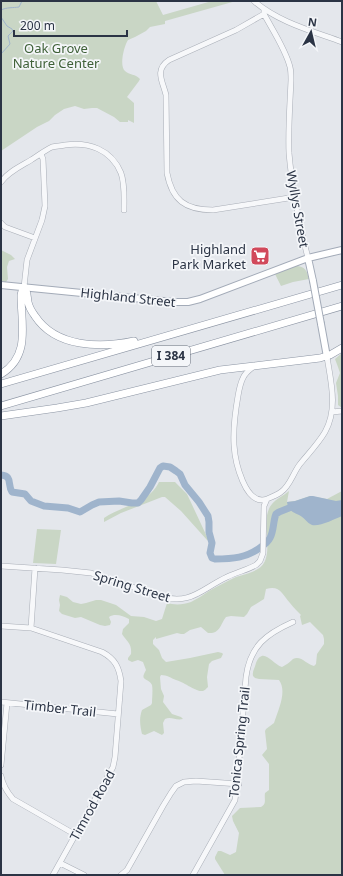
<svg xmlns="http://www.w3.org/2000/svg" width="343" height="876" viewBox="0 0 343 876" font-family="'Noto Sans',sans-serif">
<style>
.green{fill:#c9d6c5}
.water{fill:#9fb4cc}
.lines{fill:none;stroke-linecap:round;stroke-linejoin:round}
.stream{stroke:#9fb4cc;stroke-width:1}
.river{stroke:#9fb4cc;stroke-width:7}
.minor-casing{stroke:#a9aeb7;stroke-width:6}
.major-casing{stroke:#a3abb8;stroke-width:8}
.highway-casing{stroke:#8b94a3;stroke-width:8}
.minor{stroke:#f7f8fa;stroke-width:5}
.major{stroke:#fff;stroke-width:6}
.highway{stroke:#fff;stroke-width:7}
.major-bridge-casing{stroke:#a3abb8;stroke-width:8;stroke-linecap:butt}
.major-bridge{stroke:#fff;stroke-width:6}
.labels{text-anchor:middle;stroke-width:3.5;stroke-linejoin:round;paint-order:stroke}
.shield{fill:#f4f6f9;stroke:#676e7b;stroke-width:1}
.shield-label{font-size:12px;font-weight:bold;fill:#2b3445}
.park-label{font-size:13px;fill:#3f6138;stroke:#f4f6f9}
.street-label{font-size:13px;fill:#2b3445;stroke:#f4f6f9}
.poi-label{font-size:13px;fill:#2b3445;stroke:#f4f6f9;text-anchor:end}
</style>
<rect width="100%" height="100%" fill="#e4e7ec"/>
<path class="green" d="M1,1H156L163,15L212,1H236L165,21V24L150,27L146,31L135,37L128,40C124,46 119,66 125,71C129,75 136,74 140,79L139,81L127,97L134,103V123L128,120V122H120L114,117L97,108H92L84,109L75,106L64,109L55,115L49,121L37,127L1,151Z
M1,250L11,255L15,259L9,261L7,267L8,279L6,282L1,281Z
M296,266C305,266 307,271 309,279L293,282L281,286L274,272Z
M342,353V408L338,405V396L336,383L340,373L338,367L335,359Z
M159,482H175L187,494L209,541L207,540L181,511L165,497H162L121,513L104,522V518C123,505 148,504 159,482Z
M289,491L287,502L295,501L310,496L327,499L342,491V875H225L215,859V857L218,851H221L230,855L236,852L239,833L233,821L232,816L240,808L261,807C267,804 264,799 265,793L269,790V764L262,755L267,749L265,731L266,729L274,723L275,720C279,708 287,691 279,680L259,679L255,678L253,676C252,671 255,668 256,663C263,646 272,664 282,667C286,665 290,662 293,659C301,655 307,665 314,666L316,664L317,654L324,644V639L323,635L310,622L302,625L300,616L301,615C297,611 293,607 290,603C282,594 280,585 266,589L264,599L251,607L247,614L244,617L231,616L226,617C220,625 220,634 208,633L201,627L190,630L184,634H181L177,633L156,639V637L153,640V644L159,650L162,658L166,662L190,658L218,652L222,653L223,654L221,658L212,661L209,664L207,677L208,687C206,689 205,690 203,691C198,692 189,686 185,684C182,682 179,681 176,680C171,678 167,675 161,675L160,677L161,689L164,696L163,702L172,714L181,717L183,719C176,721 171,716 165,719L163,723L164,733L162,735L154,731L145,735L142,734C140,726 139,718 142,710L151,705L152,703C152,698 153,690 152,685C148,677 139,682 146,670L143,662L138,660L132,662L128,660V658L131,654C132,643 127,642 122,634L123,629L129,623V619C123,616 115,613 109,617L111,622L110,625L105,626L100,625L81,617L75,618L62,614L59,611L60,605L59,600L60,595L67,597L73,602L81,604L86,603L96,600H101L116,605L131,616L144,617L156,621L162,619L167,603C174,605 183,605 191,602C197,599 203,595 209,591C218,586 227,581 236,577C247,573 260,572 265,561C272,545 260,518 272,504C276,499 283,496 289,491Z
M37,529L61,530L56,564L33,563Z"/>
<path class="water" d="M310,496H313L336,501L342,500V516C335,519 319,527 312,525C307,523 304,517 299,515C292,512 288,510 287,502L295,501Z"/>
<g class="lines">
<path class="stream" d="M1,10C7,7 13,8 19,7L22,1
M1,17L7,26L12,29L13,31L8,36L10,44L1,54"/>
<path class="river" d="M1,475C13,476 7,484 12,492L25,494L31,501L44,506L68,508L80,512L92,505L99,502L119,501L132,503H138L141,500L150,487L160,468L163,466L170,467L176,471L180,474L185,485L199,502L208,516L209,522V532L212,543L210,553L212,558L215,559C232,559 247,558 261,547C264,545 268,542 270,538C274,531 273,521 276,514L279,512L289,508"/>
<g class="minor-casing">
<path id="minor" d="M254,1C278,22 312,31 342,42
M264,10V14C272,29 286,50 290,67C291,71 291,75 291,80C290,104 288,129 289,153C292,188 299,223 308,258
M264,14L236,30L169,60C154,70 163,82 166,95L167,173C172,200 185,210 213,210L295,197
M1,182C8,172 21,166 31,160C38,156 45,150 52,147C56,146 61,146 65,145C89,142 111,149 121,173C125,184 124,198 124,210
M1,223L5,227L35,238
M24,287L27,260L42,220L45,206L43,159L41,154
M253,367C249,370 245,373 243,378C240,384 239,390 238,396C235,413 233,428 234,445C235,461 245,507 267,499
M332,412L342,411
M1,566L62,570L91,573L159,596C191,606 201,589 227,577C237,572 247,570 256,565L260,561L263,553L264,506L267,499C272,497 277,495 281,492C290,486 293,473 300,464C308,454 318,444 325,432C338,409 331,382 327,357
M1,626L31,628L102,652C115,659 119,667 121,681L115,757L113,767L53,875
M31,628L35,568
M1,702L118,714
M1,765L7,703
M1,776C3,786 7,792 13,799L76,835
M60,863L84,875
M121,875L127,870L163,806L171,793L176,786L184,782L196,781L239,784
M193,875L235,800L237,784L246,677C250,646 266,634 293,622"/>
</g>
<g class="major-casing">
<path id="major" d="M308,258L313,281
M1,285L173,302H188L200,299L308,258L342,250
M321,324L327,357"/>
</g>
<g class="highway-casing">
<path id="highway" d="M24,287C28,292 27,297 28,302C29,307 32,312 35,316C56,348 101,348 134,341
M1,374C31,356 21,324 21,295L22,291L24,287
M1,384L342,285
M1,406L342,306
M1,416L57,408L86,403L220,370L320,358L330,355L342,348"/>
</g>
<use href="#minor" class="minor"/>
<use href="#major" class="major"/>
<use href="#highway" class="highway"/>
<g class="major-bridge-casing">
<path id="major-bridge" d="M313,281L321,324"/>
</g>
<use href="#major-bridge" class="major-bridge"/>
</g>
<defs>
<g id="supermarket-square" transform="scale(1)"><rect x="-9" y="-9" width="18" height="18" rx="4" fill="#d1495b" stroke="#f4f6f9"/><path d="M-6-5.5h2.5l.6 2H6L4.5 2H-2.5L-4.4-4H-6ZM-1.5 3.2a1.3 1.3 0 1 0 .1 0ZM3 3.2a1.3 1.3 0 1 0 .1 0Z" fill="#fff"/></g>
</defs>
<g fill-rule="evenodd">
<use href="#supermarket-square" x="260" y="256"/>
</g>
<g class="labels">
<rect class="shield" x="152" y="346" width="38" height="20" rx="3"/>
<g class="shield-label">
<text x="171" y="360">I 384</text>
</g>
<g class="park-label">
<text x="56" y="53">Oak Grove<tspan x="56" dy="15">Nature Center</tspan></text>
</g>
<g class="street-label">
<text transform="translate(298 209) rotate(80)" y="5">Wyllys Street</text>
<text transform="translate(128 297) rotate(6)" y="5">Highland Street</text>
<text transform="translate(132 586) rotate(17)" y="5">Spring Street</text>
<text transform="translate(60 708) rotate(6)" y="5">Timber Trail</text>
<text transform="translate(239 742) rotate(-84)" y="5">Tonica Spring Trail</text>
<text transform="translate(92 805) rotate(-61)" y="5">Timrod Road</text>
</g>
<g class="poi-label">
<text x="246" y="254">Highland<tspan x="246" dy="15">Park Market</tspan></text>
</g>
</g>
<rect width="343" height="876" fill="none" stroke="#2b3445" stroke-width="4"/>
<g transform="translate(311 32) rotate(8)" stroke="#f4f6f9" stroke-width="3" paint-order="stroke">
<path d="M0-3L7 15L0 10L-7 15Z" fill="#2b3445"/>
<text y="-6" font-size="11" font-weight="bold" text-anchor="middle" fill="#2b3445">N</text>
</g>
<path d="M14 30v6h113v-6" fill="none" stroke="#2b3445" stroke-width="2"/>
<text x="20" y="30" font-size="12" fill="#2b3445" stroke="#f4f6f9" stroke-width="3" paint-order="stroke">200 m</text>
</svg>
